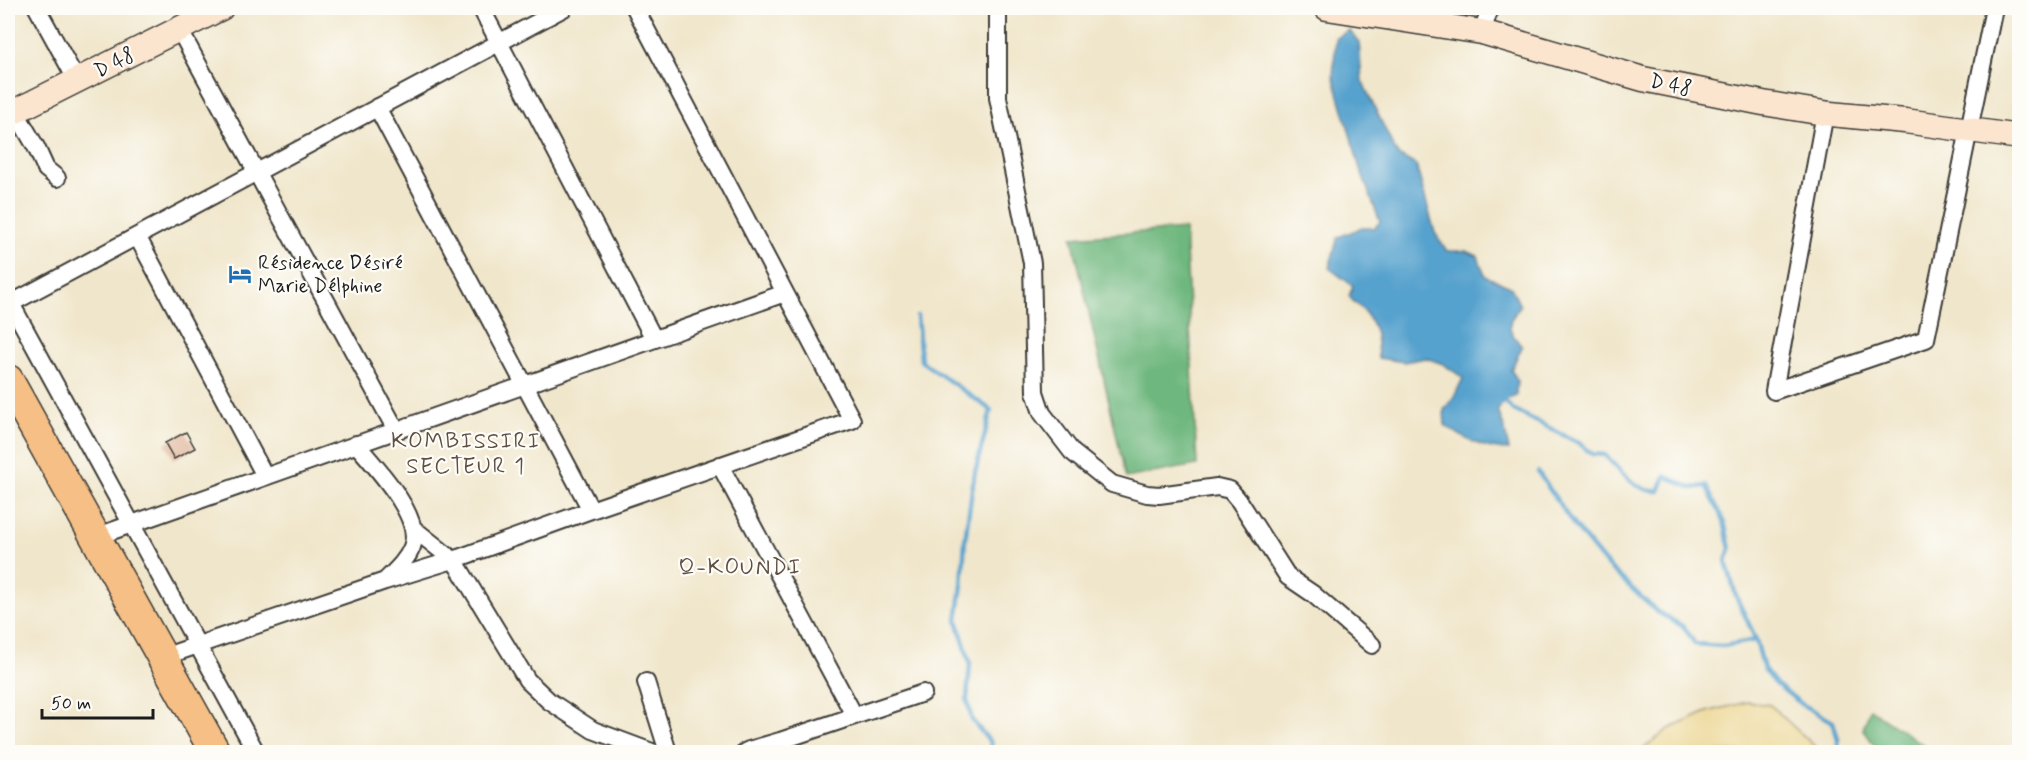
<svg xmlns="http://www.w3.org/2000/svg" width="2027" height="760" viewBox="0 0 2027 760" font-family="Mynerve,sans-serif">
<style>
.forest{fill:#6eb77e;stroke:#456a4d;stroke-width:1.5}
.sand{fill:#eeda9e;stroke:#857b5d;stroke-width:1.5}
.water{fill:#56a2ce;stroke:#395f75;stroke-width:1.5}
.lines{fill:none;stroke-linecap:round;stroke-linejoin:round}
.stream{stroke:#56a2ce;stroke-width:4.5}
.building{fill:#dcae91}
.street-casing{stroke:#3c3a36;stroke-width:20}
.secondary-casing{stroke:#3c3a36;stroke-width:27}
.highway-casing{stroke:#3c3a36;stroke-width:33}
.street{stroke:#fff;stroke-width:16}
.secondary{stroke:#fbe5cf;stroke-width:24}
.highway{stroke:#f5bf86;stroke-width:30}
.labels{text-anchor:middle;stroke-width:4.5;stroke-linejoin:round;paint-order:stroke}
.street-label{font-size:20px;fill:#1c1c1c;stroke:#fdfcf7}
.poi-label{font-size:20px;fill:#1c1c1c;stroke:#fdfcf7;text-anchor:start}
.quarter-label{font-size:22px;letter-spacing:1.5px;fill:#5f4f45;stroke:#fdfcf7}
</style>
<rect width="100%" height="100%" fill="#fdfcf7"/>
<filter id="ink" filterUnits="userSpaceOnUse"><feTurbulence type="fractalNoise" baseFrequency=".0167" numOctaves="2"/><feDisplacementMap in="SourceGraphic" scale="12" xChannelSelector="R" yChannelSelector="G"/><feConvolveMatrix kernelMatrix="1 2 1 2 8 2 1 2 1" color-interpolation-filters="sRGB"/></filter>
<filter id="wash" filterUnits="userSpaceOnUse"><feTurbulence type="fractalNoise" baseFrequency=".008" numOctaves="4" result="noise"/><feDisplacementMap in="SourceGraphic" scale="24" xChannelSelector="R" yChannelSelector="G"/><feGaussianBlur stdDeviation="1.35" result="paint"/><feColorMatrix in="noise" values="0 0 0 0 0 0 0 0 0 0 0 0 0 0 0 0 0 1.4 0 .05"/><feComposite in="paint" operator="in"/></filter>
<g filter="url(#wash)">
<rect width="100%" height="100%" fill="#f0e6cb"/>
<path class="forest" d="M1185,229L1197,465L1126,478L1072,237Z
M1870,709L1934,752H1879L1863,729Z"/>
<path class="sand" d="M1747,702L1770,705L1821,752H1639L1669,729L1707,712Z"/>
<path class="water" d="M1349,30L1359,42L1362,81L1394,148L1398,155L1416,165L1435,233L1447,251H1466L1478,256L1485,276L1511,287L1520,306C1505,326 1507,327 1522,347L1511,370L1517,379L1516,395L1504,401L1498,410L1504,427L1509,450C1486,450 1463,439 1445,425L1444,410L1455,395L1463,378L1443,364L1426,358L1404,362L1378,358C1377,337 1377,326 1362,309C1358,304 1352,302 1349,296L1353,286L1329,268L1338,237L1361,228H1374L1380,222L1360,169L1333,75L1336,38Z"/>
<g class="lines">
<path class="stream" d="M917,316L921,361L991,410L974,476L965,540L962,585L957,620L970,663L967,700L972,720L991,743V752
M1501,397L1512,409L1579,443L1592,454L1605,455C1619,470 1637,493 1659,491L1665,476L1691,488L1706,486L1724,521L1730,549L1726,561L1736,596L1756,640L1764,669L1776,684L1803,705L1833,722L1838,739V752
M1538,472L1573,524L1607,565L1656,611L1684,627L1695,644L1723,646L1756,640"/>
</g>
<g id="blocks">
<path class="building" d="M186,432L195,448L174,459L165,443Z"/>
</g>
</g>
<g filter="url(#ink)">
<use href="#blocks" fill-opacity="0" stroke="#3c3a36" stroke-width="1.5"/>
<g class="lines">
<g class="street-casing">
<path id="street" d="M37,8L77,81
M481,8L654,339
M998,8V98L1032,263L1035,392L1042,413L1072,452L1112,484L1147,494L1159,495L1217,487L1230,490L1240,502L1288,577L1313,594L1372,645
M179,29L396,430
M1482,32L1490,8
M377,107L591,510
M15,111L36,147L46,169L57,178
M1825,113L1774,391L1926,339L1994,8
M137,236L265,476
M8,298L256,752
M8,305L564,8
M356,444C374,465 424,518 412,547C407,560 396,570 386,580
M720,465L854,715
M414,529L453,560L459,568L527,680L549,701L593,730L652,752
M95,537L785,293
M163,657L385,581L453,560L591,510L852,420L635,8
M646,682L668,752
M745,752L749,750L780,741L923,693"/>
</g>
<g class="secondary-casing">
<path id="secondary" d="M1327,8L1482,32L1643,79L1763,103L1830,114L1905,121L2020,137
M8,115L221,8"/>
</g>
<g class="highway-casing">
<path id="highway" d="M8,380L215,752"/>
</g>
<use href="#street" class="street"/>
<use href="#secondary" class="secondary"/>
<use href="#highway" class="highway"/>
</g>
</g>
<defs>
<g id="hotel-bare" transform="scale(1.8)"><path d="M-6-4.5h1.5V1H6V5H4.5V3h-9V5H-6ZM-4 0a1.8 1.8 0 1 1 3.6 0ZM.5 0V-2.5h3Q6-2.5 6 0Z" fill="#1f6fb2" stroke="#fdfcf7" stroke-width="2.5" paint-order="stroke"/></g>
</defs>
<g fill-rule="evenodd">
<use href="#hotel-bare" x="240" y="274"/>
</g>
<g class="labels">
<g class="street-label">
<text transform="translate(114 62) rotate(-27)" y="7">D 48</text>
<text transform="translate(1671 84) rotate(12)" y="7">D 48</text>
</g>
<g class="poi-label">
<text x="258" y="269">Résidence Désiré<tspan x="258" dy="23">Marie Délphine</tspan></text>
</g>
<g class="quarter-label">
<text x="466" y="448">KOMBISSIRI<tspan x="466" dy="25">SECTEUR 1</tspan></text>
<text x="740" y="574">Q-KOUNDI</text>
</g>
</g>
<rect width="2027" height="760" fill="none" stroke="#fdfcf7" stroke-width="30"/>
<path d="M42 709v9h111v-9" fill="none" stroke="#1c1c1c" stroke-width="3"/>
<text x="51" y="709" font-size="18" fill="#1c1c1c" stroke="#fdfcf7" stroke-width="4.5" paint-order="stroke">50 m</text>
</svg>
